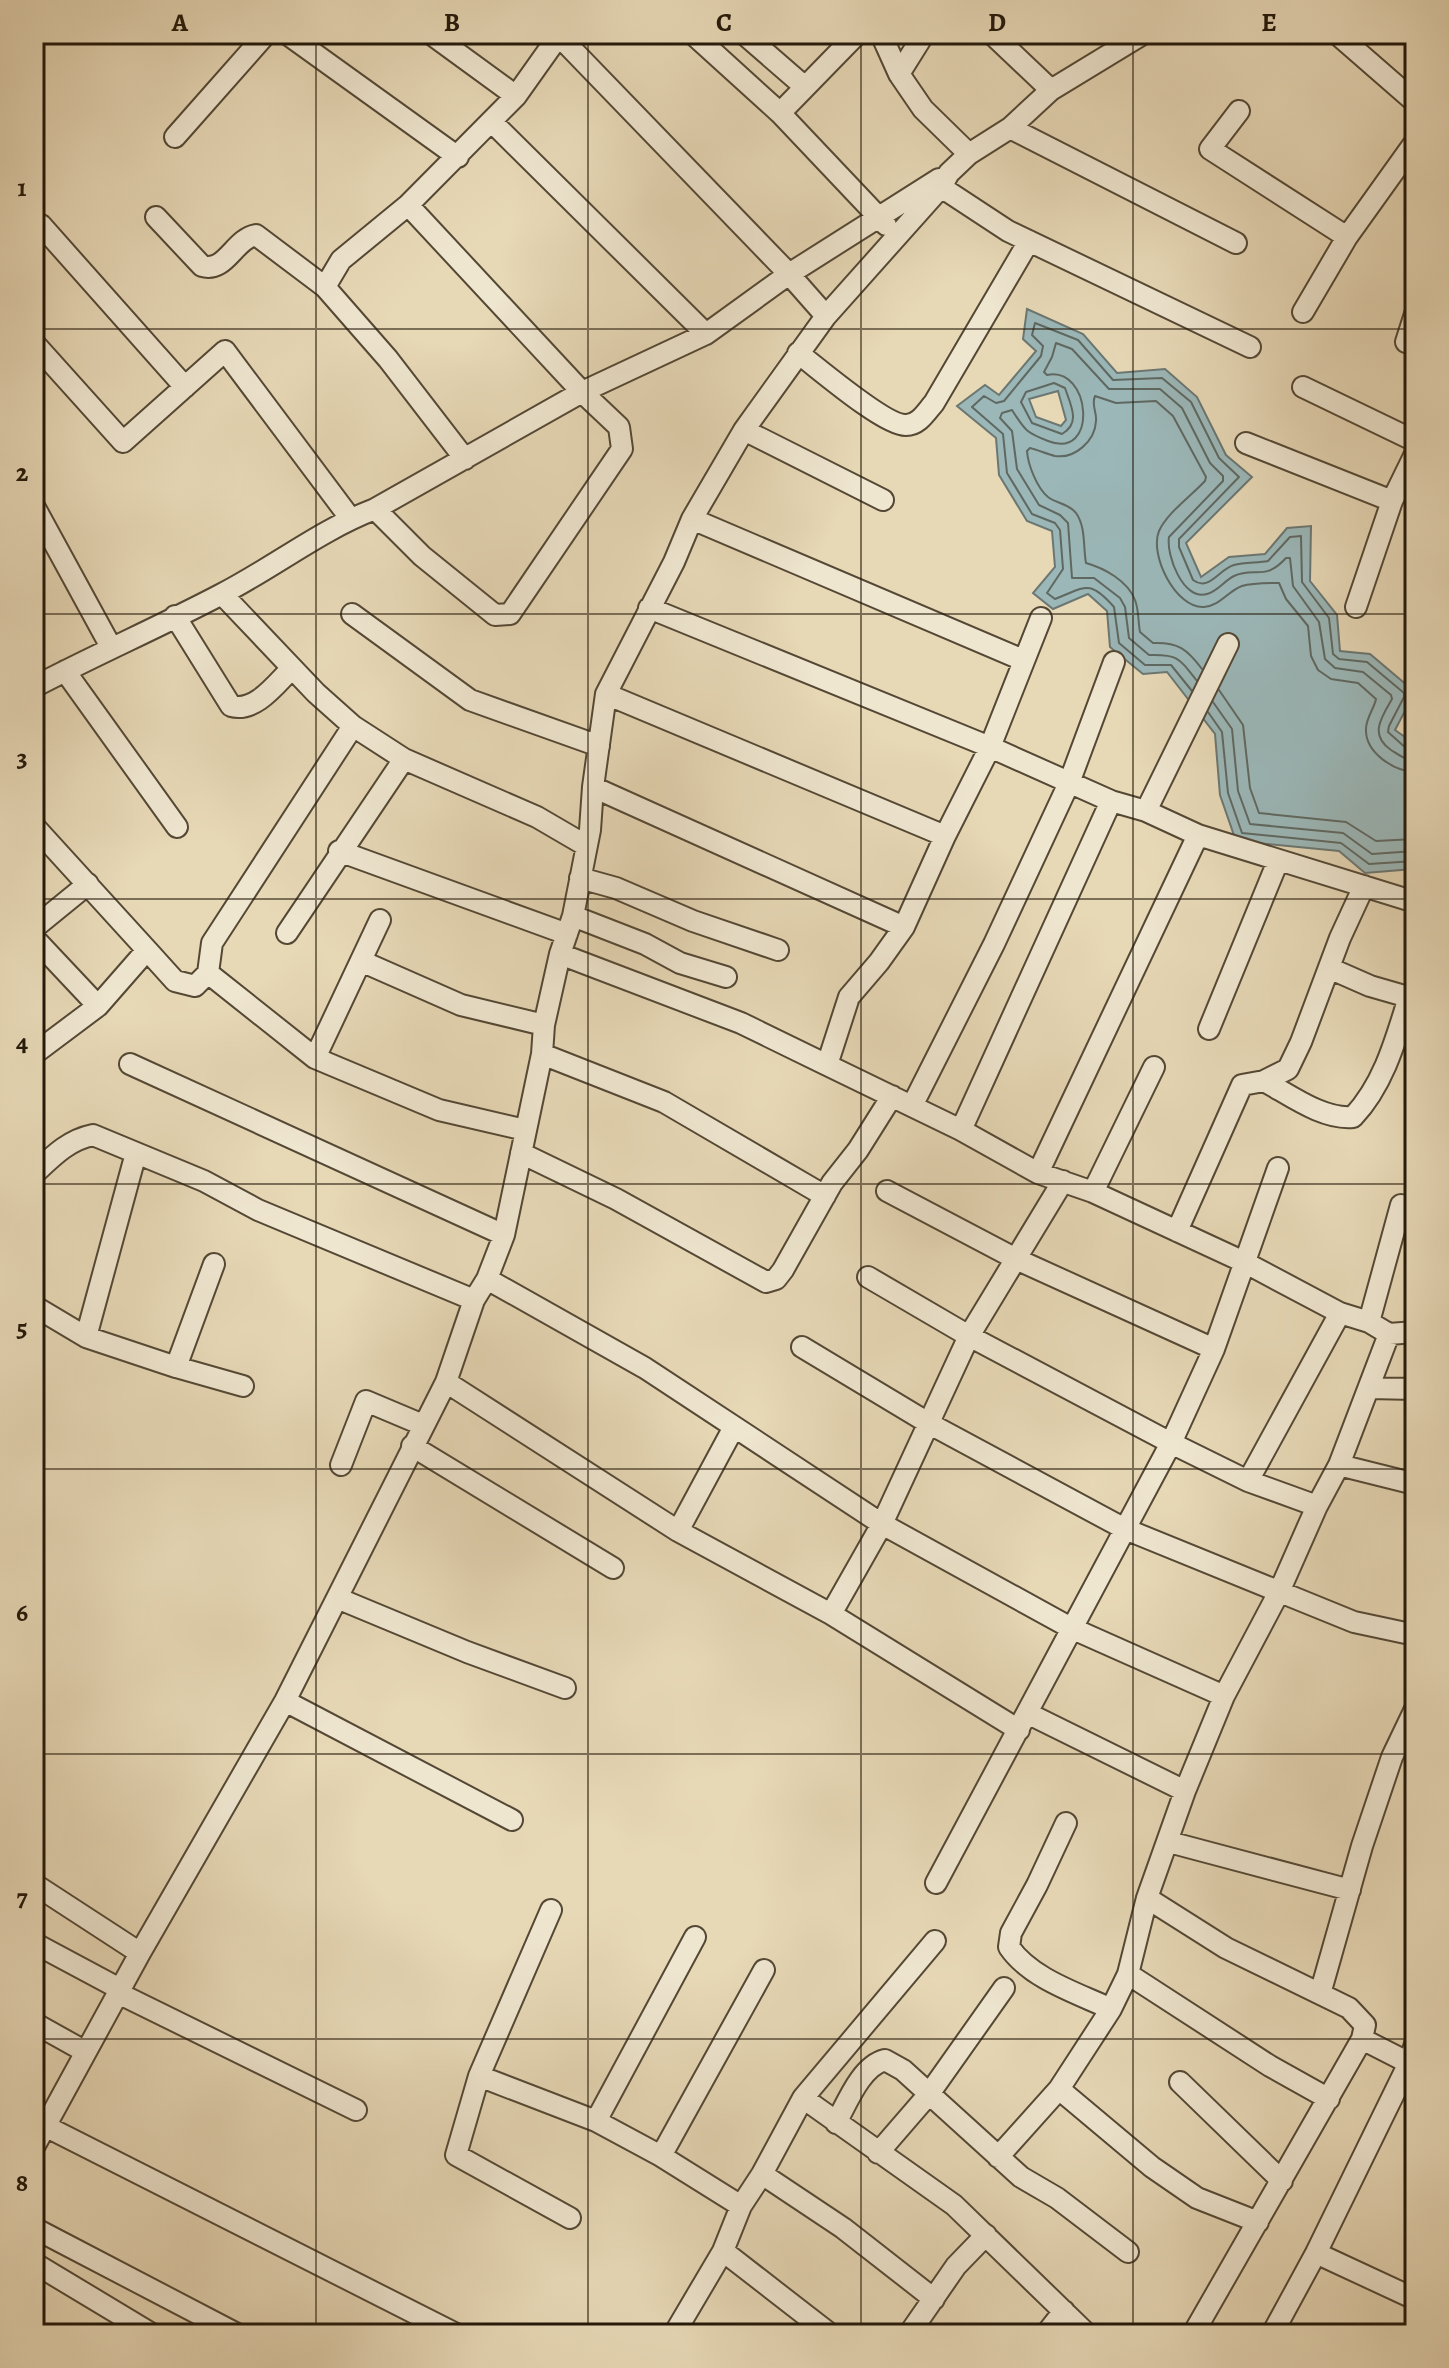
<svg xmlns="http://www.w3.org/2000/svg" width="1449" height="2368" viewBox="0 0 1449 2368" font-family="Alegreya,serif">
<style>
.water{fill:#9bb7b8;stroke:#6b7772;stroke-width:2;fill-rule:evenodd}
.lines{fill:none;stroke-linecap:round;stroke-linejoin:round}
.shore{stroke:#5f6861;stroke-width:2}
.minor-casing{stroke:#544835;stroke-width:24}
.minor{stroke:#efe6d0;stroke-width:20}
.grid{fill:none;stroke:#23180a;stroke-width:2;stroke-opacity:0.55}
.neatline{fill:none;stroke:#23180a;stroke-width:3}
.grid-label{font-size:26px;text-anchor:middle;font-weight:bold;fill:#23180a}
</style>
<rect width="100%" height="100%" fill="#e7d8b6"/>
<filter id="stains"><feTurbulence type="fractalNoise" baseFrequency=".0025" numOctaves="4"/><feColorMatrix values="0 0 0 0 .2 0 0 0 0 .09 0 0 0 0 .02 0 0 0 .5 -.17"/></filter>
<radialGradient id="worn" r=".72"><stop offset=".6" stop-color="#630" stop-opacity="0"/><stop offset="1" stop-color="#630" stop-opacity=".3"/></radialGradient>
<path class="water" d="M1027,309L1083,334L1117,373L1165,369L1197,397L1226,455L1252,477L1186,543L1201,577L1229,557L1265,554L1287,528L1311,526L1310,581L1337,615L1340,651L1370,654L1415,692L1395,730L1415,744L1413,869L1365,873L1339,851L1236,841L1220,795L1215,734L1167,672L1143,674L1110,647L1107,611L1088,594L1053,609L1033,593L1055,567L1052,531L1027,521L999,475L996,438L957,406L985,385L999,395L1036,351L1023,339ZM1058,391L1066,420L1061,426L1036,417L1029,399Z"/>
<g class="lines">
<path class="shore" d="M1054,383L1065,388C1071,406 1081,423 1062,434L1032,423L1021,402L1026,392Z
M1202,669C1187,649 1178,642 1153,643L1140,632C1138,622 1139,610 1135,600C1128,581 1104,568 1086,563C1083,547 1086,527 1076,513C1068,503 1057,504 1048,497C1037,488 1028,465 1027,451L1030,448C1038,450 1047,454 1055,456C1075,459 1095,441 1096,421C1097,412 1091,405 1095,396L1116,403L1156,401L1173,416L1206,477L1205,481C1191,496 1167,513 1159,531C1149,555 1176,609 1204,607C1220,606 1228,591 1242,586C1252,583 1268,583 1279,583L1286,599L1308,626L1311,656L1318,670L1331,679L1358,683L1376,699C1374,709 1366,718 1366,729C1365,753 1394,771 1415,772
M1197,681C1179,658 1178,654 1149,655L1129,638L1125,607L1120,598L1094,578H1072L1068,523L1060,515L1039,505L1017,469L1012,431L1000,418L1002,413L1012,410C1025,430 1025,432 1048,441C1099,461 1091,365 1047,375L1044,372L1052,357L1056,343L1072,349L1109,389H1160L1182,408L1210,463L1223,476V481L1169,537C1166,555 1183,601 1207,594C1218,591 1224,581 1234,576C1255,566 1264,582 1286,558H1290L1293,586L1319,622L1325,659L1335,668L1363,672L1391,695L1392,699C1381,718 1369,735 1391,750C1399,755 1405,760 1415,760
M1219,690L1243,725L1250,788L1259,813L1346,822L1376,841L1415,839
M1192,691L1171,665H1145L1119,643L1114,607C1089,579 1086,587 1055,599L1047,593L1063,569L1060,530L1055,523L1032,514L1007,473L1003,434L972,407L984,396L996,403L1004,401L1041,356L1043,346L1032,335L1035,323L1078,340L1113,380L1162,378L1191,402L1219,458L1239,477L1179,539V547L1193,580C1209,592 1219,569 1234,565C1245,562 1257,563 1268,561L1290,537L1301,536L1302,582L1329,618L1333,654L1339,659L1367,662L1404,693V697L1389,726L1388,732L1407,749L1415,750
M1213,702L1232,729L1238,791L1250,824L1343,833L1372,854L1415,851
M1208,712L1222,732L1228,793L1242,833L1341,843L1369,864L1415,861"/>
<g class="minor-casing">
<path id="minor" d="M287,34L458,157
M431,34L516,96
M693,34L780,113L886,225
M744,34L805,87
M881,34L899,74L923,109L969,154
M992,34L1051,90
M1337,34L1415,102
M559,36L789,274L826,316
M899,74L924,34
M1239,111L1210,149L1347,237
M780,113L857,34
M492,122L706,334
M1010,128L1236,243
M175,137L266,34
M941,187L1008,231L1250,347
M156,217L202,266C226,273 234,239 256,235L325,287
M41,225L185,387
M1303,312L1347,237L1415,142
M1406,342L1415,314
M34,343L123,442L225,351L350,518
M798,353C818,368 885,426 906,425C919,425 926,412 934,403L1029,241
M1303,387L1415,441
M744,430L883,500
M1246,443L1392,501
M465,459L388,359L325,287L341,260L408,205L516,96L560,34
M34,506L111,647
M375,509L422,556L495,615L510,614L622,449L619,427L582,392L408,205
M692,519L1023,660
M222,594L316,693L353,726L404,759L537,817L585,845
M1356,607L1392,501L1415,454
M649,608L990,747L1111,801L1146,811L1198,835L1415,902
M352,614L470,700L599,746
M175,616L231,706C255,713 276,684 292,668
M65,671L177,827
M34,687C95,655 159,627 220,595C273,568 320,530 375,509L582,392L706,334L789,274L939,179
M606,694L945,836
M593,787L904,927
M1146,811L1228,644
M34,826L147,950L98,1006L34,1054
M339,851L567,934
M580,878L616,888L693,921L778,950
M573,916L645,944L680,963L726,977
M34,928L88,884
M287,933L404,759
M34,938L98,1006
M147,950L175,981L195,986L208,973L212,943L353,726
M560,954L741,1023L827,1065
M361,961L461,1005L544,1025
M1329,968L1370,986L1415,999
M208,973L315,1058L439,1110L525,1130
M1209,1029L1278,861
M542,1054L664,1102L825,1196
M315,1058L380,920
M130,1064L504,1235
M1264,1081C1290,1095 1323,1120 1353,1117C1384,1084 1396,1039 1409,997
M912,1106L994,944L1069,783L1114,662
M961,1130L1111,801
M521,1153L616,1199L766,1282L776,1279L783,1270L832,1183L858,1150L892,1096
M1038,1173L1198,835
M34,1174C52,1157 68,1140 93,1135L204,1181L258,1210L474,1300
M887,1191L1016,1259L1214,1349
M1093,1192L1154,1067
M1177,1231L1242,1085L1264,1081L1288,1069L1301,1042L1340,938L1364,886
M868,1277L969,1336L1171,1443L1248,1481L1317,1506
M487,1279L645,1368L882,1524L1071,1628L1224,1696
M34,1306L86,1337L176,1367L214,1264
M1369,1322L1401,1205
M1389,1334L1415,1332
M86,1337L136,1153
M802,1347L930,1424L1125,1529L1354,1622L1415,1635
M176,1367L243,1386
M446,1382L678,1531L831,1614L1019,1730
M1369,1388L1415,1389
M412,1446L613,1568
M341,1465L366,1401L423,1425
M1339,1465L1415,1484
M1248,1481L1340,1313
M678,1531L734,1427
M337,1598L467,1652L565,1688
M831,1614L882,1524L969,1336L1063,1181
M285,1701L512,1820
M1027,1713L1185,1791
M1066,1823L1037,1885L1011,1933L1009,1947C1031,1979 1077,1993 1111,2009
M1169,1842L1350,1890
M936,1883L1171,1443L1214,1349L1278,1168
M34,1884L140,1953
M1147,1898L1226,1948L1349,2008L1365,2025L1362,2039L1415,2066
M551,1910L479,2076L456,2155L570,2218
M34,1943L120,1989
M1128,1974L1270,2066L1329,2099
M118,1993L356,2110
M1320,1994L1362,1846L1392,1757L1415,1709
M34,2023L86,2052
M479,2076L596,2121L661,2156L741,2206L762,2174L803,2098L954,2205L1087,2334
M1180,2082L1282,2181
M1059,2089L1152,2167L1197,2198L1258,2222
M803,2098L935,1941
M596,2121L695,1937
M836,2123C847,2103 861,2066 885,2060L903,2070L1021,2177L1057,2198L1128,2252
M45,2126L456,2334
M34,2147L140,1953L285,1701L446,1382L474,1300L487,1279L504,1235L542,1054L544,1025L560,954L573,916L590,830L593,787L606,694L674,562L692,519L744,430L826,316L941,187L949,173L969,154L1010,128L1051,90L1143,34
M878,2153L929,2094L1004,1988
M661,2156L764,1970
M998,2157L1059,2089L1111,2009L1128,1974L1147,1898L1185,1791L1224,1696L1279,1592L1317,1506L1339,1465L1389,1334L1369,1322L1340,1313L1244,1262L1093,1192L1038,1173L961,1130L827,1065L849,997L879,962L904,927L945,836L990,747L1041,618
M762,2174L843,2228L934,2299
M34,2228L237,2334
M723,2251L830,2334
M1316,2253L1415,2299
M34,2263L152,2334
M674,2334L723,2251L741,2206
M909,2334L956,2266L986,2235
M1046,2334L1064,2311
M1193,2334L1362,2039
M1272,2334L1316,2253L1409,2063L1415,2044"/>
</g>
<use href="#minor" class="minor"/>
</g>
<path class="grid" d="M316,34V2334M588,34V2334M861,34V2334M1133,34V2334M34,329H1415M34,614H1415M34,899H1415M34,1184H1415M34,1469H1415M34,1754H1415M34,2039H1415"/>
<rect width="1449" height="2368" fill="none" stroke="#e7d8b6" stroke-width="88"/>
<rect x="44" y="44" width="1361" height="2280" class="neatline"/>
<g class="grid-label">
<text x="180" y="31">A</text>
<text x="452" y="31">B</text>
<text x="724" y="31">C</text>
<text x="997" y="31">D</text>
<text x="1269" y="31">E</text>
<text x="22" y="196">1</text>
<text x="22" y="481">2</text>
<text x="22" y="766">3</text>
<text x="22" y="1051">4</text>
<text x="22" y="1336">5</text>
<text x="22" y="1621">6</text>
<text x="22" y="1906">7</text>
<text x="22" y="2191">8</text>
</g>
<rect width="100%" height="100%" filter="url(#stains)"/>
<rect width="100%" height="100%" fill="url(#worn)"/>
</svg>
